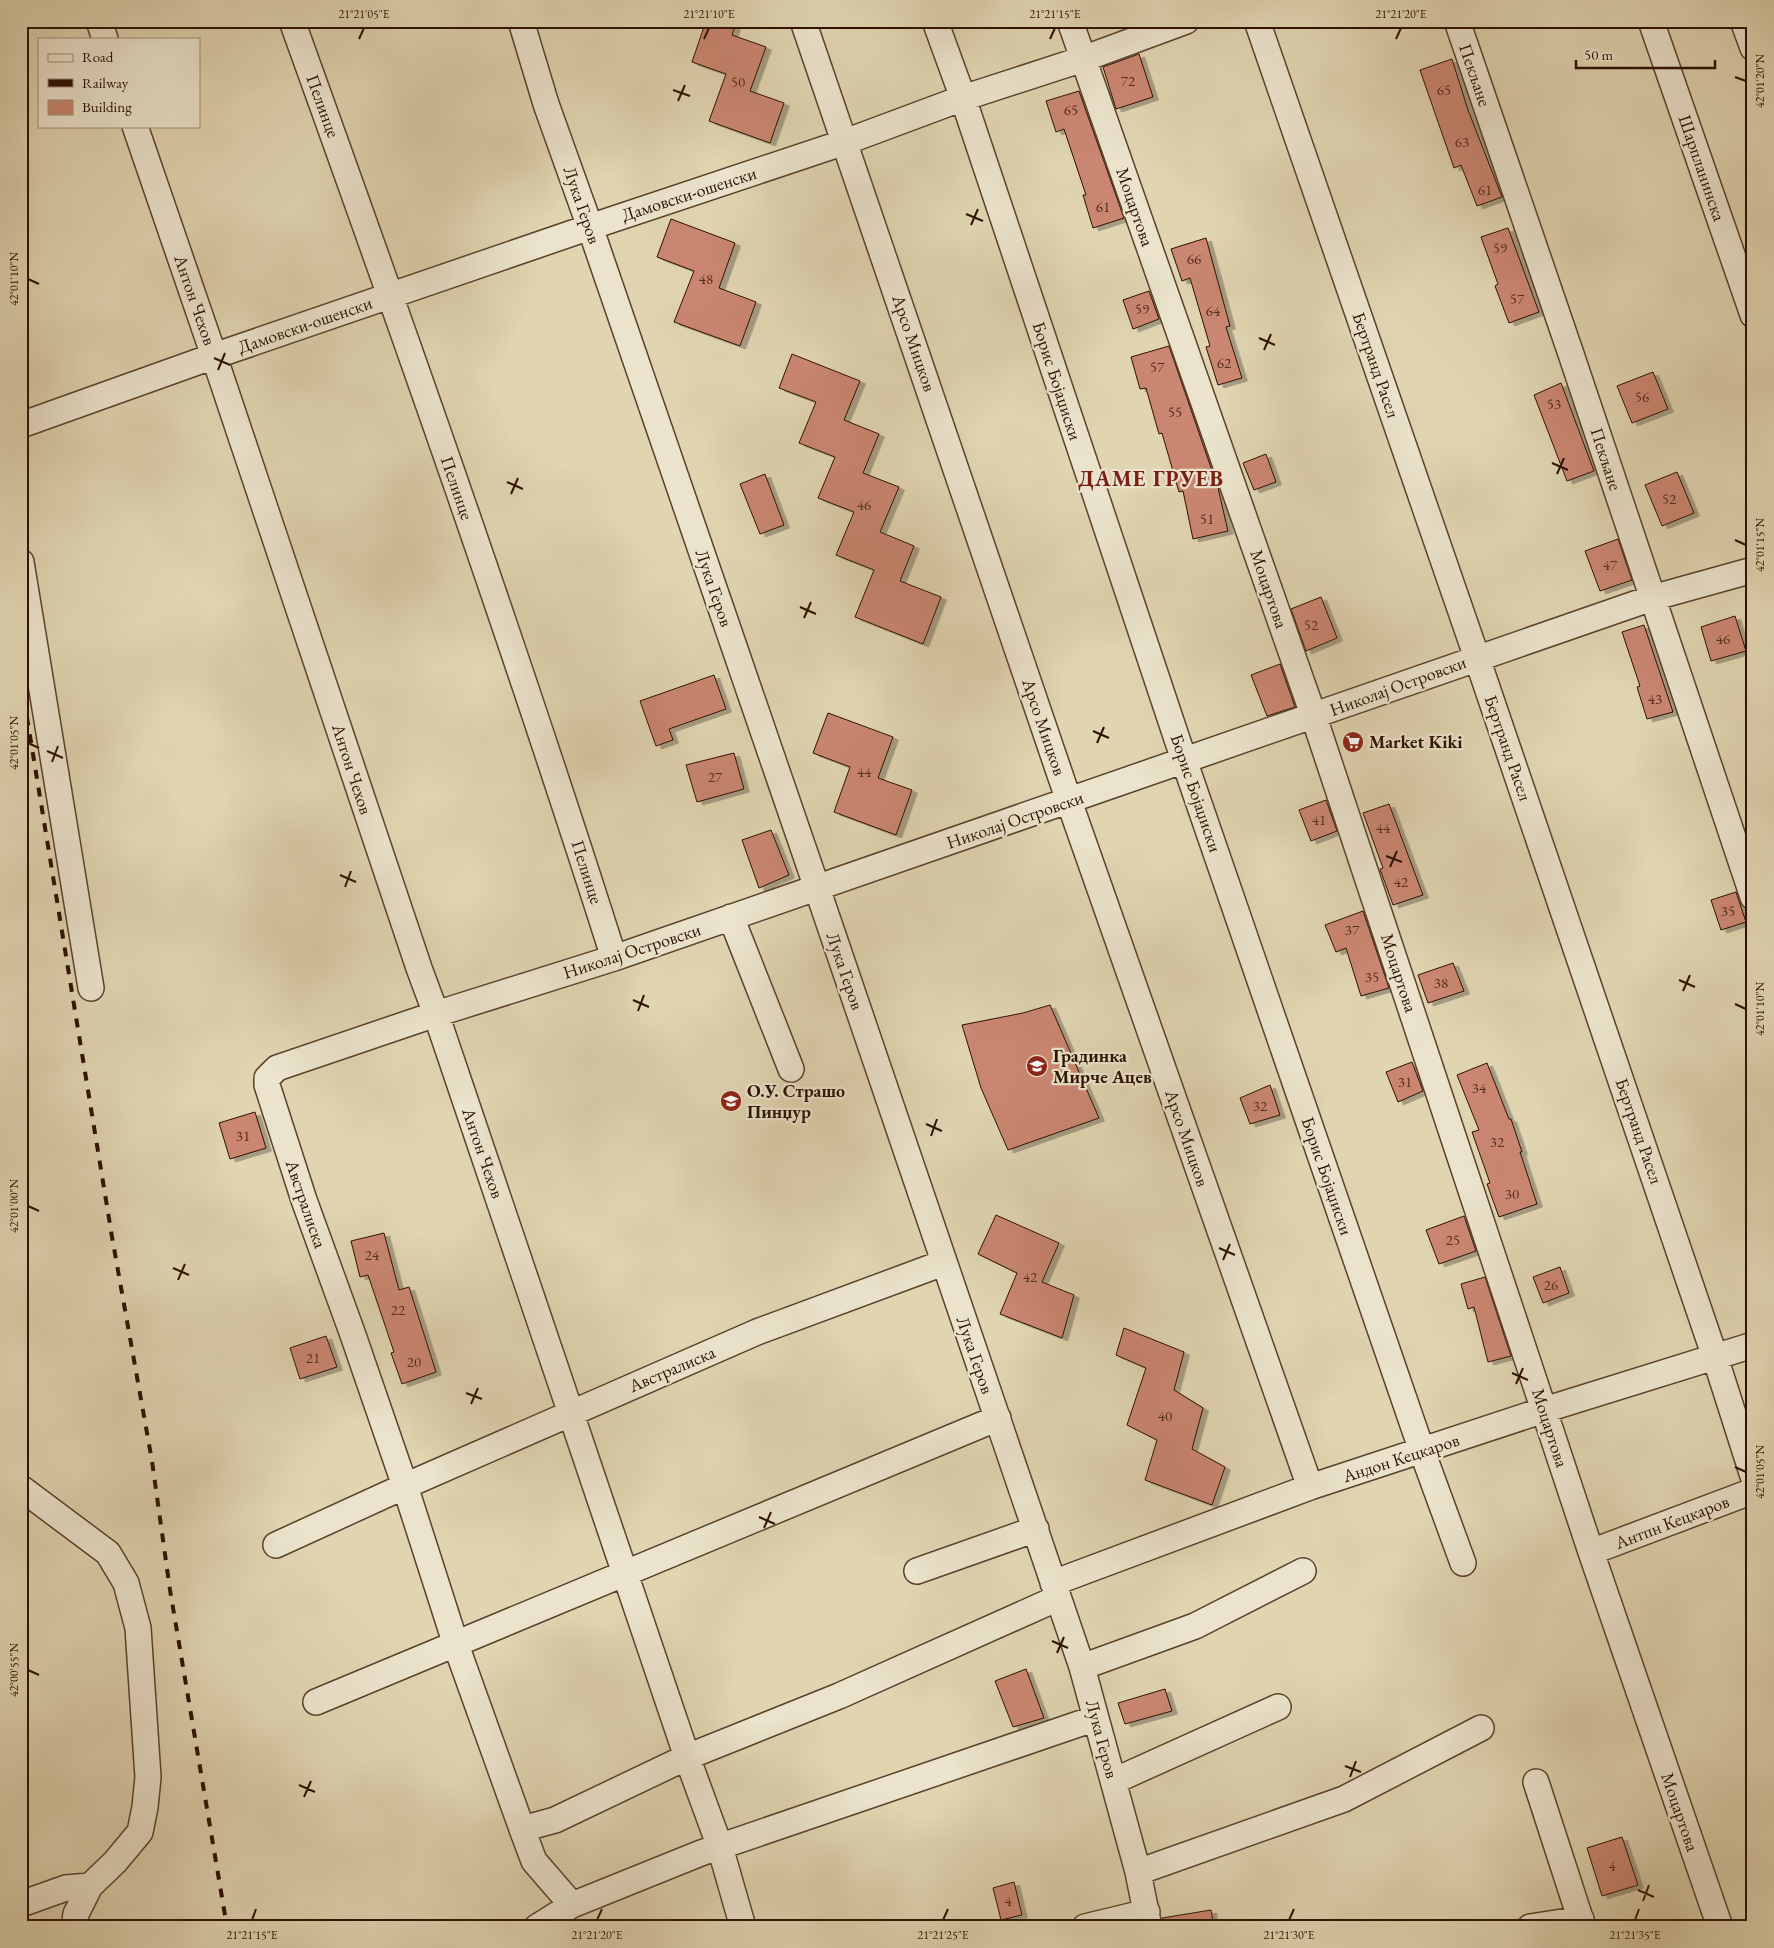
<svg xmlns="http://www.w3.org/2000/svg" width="1774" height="1948" viewBox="0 0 1774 1948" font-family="'EB Garamond',serif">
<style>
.building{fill:#ca8671;stroke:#2c1100;filter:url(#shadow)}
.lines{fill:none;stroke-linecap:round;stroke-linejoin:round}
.minor-casing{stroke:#59422c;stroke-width:28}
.minor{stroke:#ebe3cc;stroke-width:25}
.rail{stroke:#2c1100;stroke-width:4;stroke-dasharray:9 9;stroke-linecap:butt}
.ticks{fill:none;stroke:#2c1100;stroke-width:2}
.labels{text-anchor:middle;stroke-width:4.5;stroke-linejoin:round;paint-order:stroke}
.number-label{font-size:15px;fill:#542e1c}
.street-label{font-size:18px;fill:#2c1100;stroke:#ebe3cc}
.poi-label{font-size:18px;font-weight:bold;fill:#2c1100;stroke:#ebe3cc;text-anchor:start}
.district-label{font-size:22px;font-weight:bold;letter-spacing:1px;fill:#7a1f14;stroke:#ebe3cc}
.neatline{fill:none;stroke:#2c1100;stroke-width:2}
.ticks-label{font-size:12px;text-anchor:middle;fill:#2c1100}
</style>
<defs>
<filter id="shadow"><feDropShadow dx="5.5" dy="3" stdDeviation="0" flood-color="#0004"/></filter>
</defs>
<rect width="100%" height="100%" fill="#e0d4b1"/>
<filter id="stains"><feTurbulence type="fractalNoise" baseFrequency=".004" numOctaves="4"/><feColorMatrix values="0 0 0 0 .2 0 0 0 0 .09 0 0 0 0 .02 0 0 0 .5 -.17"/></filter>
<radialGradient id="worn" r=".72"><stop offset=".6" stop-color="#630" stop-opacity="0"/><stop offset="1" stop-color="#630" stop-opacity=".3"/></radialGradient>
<path class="building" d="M706,21H737L732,35L766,47L750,91L784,103L770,143L709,121L726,74L692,62Z
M1139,54L1153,97L1116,109L1103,67Z
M1452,59L1468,110L1502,197L1477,206L1461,165L1454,168L1420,70Z
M1079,91L1124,218L1093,228L1083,195H1086L1064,129L1056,132L1046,101Z
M671,219L735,243L719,288L756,302L740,346L674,322L694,271L657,257Z
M1508,228L1539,312L1509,323L1495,286L1498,284L1481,237Z
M1206,238L1230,326L1226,327L1242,378L1218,385L1206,347L1210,346L1190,278L1182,281L1171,249Z
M1149,291L1159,319L1133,329L1123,300Z
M1169,346L1218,488L1228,531L1193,539L1183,491L1179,492L1162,433L1159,434L1146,388L1140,389L1131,357Z
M792,354L860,381L844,420L879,434L863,473L899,487L880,532L914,546L900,581L941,597L923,644L855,617L874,570L836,555L854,512L818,498L835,457L799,443L816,402L779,388Z
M1653,372L1668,409L1632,423L1617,386Z
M1561,383L1594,471L1567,481L1534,395Z
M1266,454L1276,482L1254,490L1243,463Z
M1677,472L1694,513L1662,526L1645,485Z
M765,474L784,525L760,534L740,484Z
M1618,539L1632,580L1600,591L1585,551Z
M1321,597L1337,638L1306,651L1291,609Z
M1735,616L1746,651L1711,661L1701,627Z
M1644,625L1673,712L1647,719L1637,687L1640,686L1622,632Z
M1280,664L1295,707L1267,716L1251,675Z
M714,675L726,709L669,729L673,740L656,746L640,701Z
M828,713L893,737L878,778L912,790L896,835L834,812L850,767L813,753Z
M734,753L744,789L697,802L686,765Z
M1326,800L1337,831L1311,841L1299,810Z
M1389,804L1423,895L1393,905L1380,869L1383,868L1363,813Z
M771,830L789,875L759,888L742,840Z
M1736,892L1746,922L1721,930L1711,900Z
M1363,911L1389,988L1361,996L1346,948L1336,952L1325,925Z
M1453,963L1464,991L1428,1003L1418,975Z
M1050,1005L1099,1118L1008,1150L981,1088L962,1025L1023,1013Z
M1412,1062L1423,1091L1398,1102L1386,1072Z
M1487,1063L1509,1119H1511L1522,1152H1520L1537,1204L1499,1217L1487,1184L1490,1183L1472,1132L1479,1130L1457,1075Z
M1270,1085L1280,1115L1250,1124L1240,1098Z
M255,1112L266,1148L230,1159L219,1123Z
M996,1215L1059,1243L1042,1282L1074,1295L1062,1338L1000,1314L1017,1273L978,1254Z
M1464,1216L1476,1251L1439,1264L1426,1230Z
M384,1233L399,1290L409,1287L436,1372L402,1384L391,1353L394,1352L368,1275L360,1277L351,1241Z
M1560,1267L1569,1293L1543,1303L1533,1277Z
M1485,1277L1511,1356L1488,1362L1474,1307L1468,1309L1461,1284Z
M1124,1328L1184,1352L1174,1390L1203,1408L1192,1449L1225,1467L1212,1505L1145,1480L1157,1440L1127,1425L1146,1368L1116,1355Z
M326,1336L337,1367L300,1379L290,1348Z
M1026,1669L1044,1718L1013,1727L995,1681Z
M1165,1689L1172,1711L1125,1724L1118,1703Z
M1622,1837L1638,1885L1602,1896L1587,1848Z
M1014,1882L1022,1915L1001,1920L993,1888Z
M1211,1910L1214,1927H1163L1162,1918Z"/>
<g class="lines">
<g class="minor-casing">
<path id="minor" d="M99,21L105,39
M292,21C404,332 514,643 614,958
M521,21L546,104L590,227L817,888L1082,1667L1138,1872L1149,1927
M803,21L1069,801L1310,1487
M935,21L963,98L1184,760L1422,1451L1463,1563
M1070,21L1314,717L1591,1552L1720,1927
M1257,21L1477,658L1715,1357L1753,1476
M1457,21L1571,354L1753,897
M1651,21L1753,315
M1743,21L1753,48
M135,126L214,356L419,968L436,1014L687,1757L720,1847L743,1927
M21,425L214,356L590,227L845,142L963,98L1083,59L1186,21
M21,562L91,988
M731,917L791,1069
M21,1488L108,1553L126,1583L138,1628L148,1777L145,1807L140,1832L115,1862L90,1886L76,1914L74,1927
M276,1545L405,1486L757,1332L943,1263
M1591,1552L1753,1491
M917,1571L1036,1529
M1053,1583L1310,1487L1544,1410L1753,1345
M1058,1598L839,1696L687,1757L555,1820L522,1829L456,1645L405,1486L353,1335L304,1200L267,1085V1078L277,1068L436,1014L614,958L1652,598L1753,570
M1082,1667L1195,1626L1303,1571
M316,1702L998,1418
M1114,1781L1278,1707
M1536,1782L1583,1927
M522,1829L534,1861L572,1905
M1138,1872L1344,1799L1481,1728
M21,1904L66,1888L90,1886
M537,1927L572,1905L701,1853L1096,1718
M1085,1927L1147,1912
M1530,1927L1581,1919"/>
</g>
<use href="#minor" class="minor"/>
<path class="rail" d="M21,681L112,1237L152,1461L170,1590L227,1927"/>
</g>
<path class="ticks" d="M359,39L364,28M704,39L709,28M1050,39L1055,28M1396,39L1401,28M1735,77L1746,81M673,90L690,96M678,101L685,85M966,214L983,221M971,225L978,209M28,279L39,284M1259,338L1275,345M1264,350L1271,334M214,358L230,365M218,370L225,353M1552,463L1568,470M1557,474L1564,458M507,482L523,489M511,494L518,478M1735,540L1746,545M800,607L816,614M804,618L811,602M1093,731L1109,738M28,743L39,748M1097,743L1104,727M47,751L63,758M52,762L58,746M1386,856L1402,862M1390,867L1397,851M340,875L356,882M345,887L351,871M1679,980L1695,987M1683,991L1690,975M633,1000L649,1007M1735,1004L1746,1009M638,1011L644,995M926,1124L942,1131M931,1136L937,1119M28,1206L39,1211M1219,1248L1235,1255M1223,1260L1230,1244M173,1268L189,1275M178,1280L185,1264M1512,1373L1528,1380M1516,1384L1523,1368M466,1393L482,1399M471,1404L478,1388M1735,1467L1746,1472M759,1517L775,1524M764,1528L771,1512M1052,1641L1068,1648M1057,1653L1064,1637M28,1670L39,1675M1345,1766L1361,1772M1350,1777L1356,1761M299,1785L315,1792M304,1797L311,1781M1638,1890L1654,1897M1643,1901L1649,1885M252,1920L256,1909M597,1920L602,1909M943,1920L948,1909M1289,1920L1294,1909M1635,1920L1639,1909"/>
<defs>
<g id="supermarket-disc" transform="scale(1.125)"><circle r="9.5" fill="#8f2418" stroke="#ebe3cc"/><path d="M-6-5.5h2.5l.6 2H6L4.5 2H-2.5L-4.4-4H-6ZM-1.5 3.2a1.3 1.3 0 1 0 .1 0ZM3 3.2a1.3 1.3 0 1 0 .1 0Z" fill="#fff"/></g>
<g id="school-disc" transform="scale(1.125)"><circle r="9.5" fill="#8f2418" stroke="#ebe3cc"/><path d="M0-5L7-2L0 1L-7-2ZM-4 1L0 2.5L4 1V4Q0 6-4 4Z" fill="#fff"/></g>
</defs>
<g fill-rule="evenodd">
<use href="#supermarket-disc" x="1353" y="742"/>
<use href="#school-disc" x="1037" y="1066"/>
<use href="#school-disc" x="731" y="1101"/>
</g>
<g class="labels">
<g class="number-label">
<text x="1128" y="86">72</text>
<text x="738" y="87">50</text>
<text x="1444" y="95">65</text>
<text x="1071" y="115">65</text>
<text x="1462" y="147">63</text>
<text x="1485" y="195">61</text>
<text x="1103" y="212">61</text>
<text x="1500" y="253">59</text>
<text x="1194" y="264">66</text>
<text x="706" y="284">48</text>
<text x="1517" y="304">57</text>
<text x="1142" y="314">59</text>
<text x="1213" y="316">64</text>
<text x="1224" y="368">62</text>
<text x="1157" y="372">57</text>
<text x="1642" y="402">56</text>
<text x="1554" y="409">53</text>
<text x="1175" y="417">55</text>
<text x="1669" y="504">52</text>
<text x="864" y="510">46</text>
<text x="1207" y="524">51</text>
<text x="1610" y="570">47</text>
<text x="1311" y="630">52</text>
<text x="1723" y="644">46</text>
<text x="1655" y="704">43</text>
<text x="864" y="777">44</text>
<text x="715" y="782">27</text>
<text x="1319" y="825">41</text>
<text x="1383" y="833">44</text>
<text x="1401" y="887">42</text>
<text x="1728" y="916">35</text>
<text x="1352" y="935">37</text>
<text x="1372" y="982">35</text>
<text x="1441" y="988">38</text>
<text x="1405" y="1087">31</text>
<text x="1479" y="1093">34</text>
<text x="1260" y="1111">32</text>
<text x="243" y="1141">31</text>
<text x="1497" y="1147">32</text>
<text x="1512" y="1199">30</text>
<text x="1453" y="1245">25</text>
<text x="372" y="1260">24</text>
<text x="1030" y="1282">42</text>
<text x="1551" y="1290">26</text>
<text x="398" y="1315">22</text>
<text x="313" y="1363">21</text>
<text x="414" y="1367">20</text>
<text x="1165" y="1421">40</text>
<text x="1612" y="1871">4</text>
<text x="1008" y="1906">4</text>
</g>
<g class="street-label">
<text transform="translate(1475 75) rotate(71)" y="6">Пекљане</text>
<text transform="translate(323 106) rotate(70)" y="6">Пелинце</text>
<text transform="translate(1702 168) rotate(71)" y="6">Шарпланинска</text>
<text transform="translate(689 194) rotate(-18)" y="6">Дамовски-ошенски</text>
<text transform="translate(582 205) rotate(71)" y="6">Лука Геров</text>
<text transform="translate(1135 207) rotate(71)" y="6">Моцартова</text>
<text transform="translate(195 300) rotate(71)" y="6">Антон Чехов</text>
<text transform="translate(305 325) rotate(-19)" y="6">Дамовски-ошенски</text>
<text transform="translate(914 343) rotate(71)" y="6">Арсо Мицков</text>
<text transform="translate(1376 365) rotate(71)" y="6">Бертранд Расел</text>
<text transform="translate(1057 381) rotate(72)" y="6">Борис Бојаџиски</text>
<text transform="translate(1606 459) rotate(72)" y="6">Пекљане</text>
<text transform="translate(457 488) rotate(71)" y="6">Пелинце</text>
<text transform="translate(714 588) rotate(71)" y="6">Лука Геров</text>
<text transform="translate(1269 589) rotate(71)" y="6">Моцартова</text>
<text transform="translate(1398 686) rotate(-20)" y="6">Николај Островски</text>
<text transform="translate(1044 727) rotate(71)" y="6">Арсо Мицков</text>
<text transform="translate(1508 748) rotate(71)" y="6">Бертранд Расел</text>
<text transform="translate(352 769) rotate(72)" y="6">Антон Чехов</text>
<text transform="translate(1196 793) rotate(71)" y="6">Борис Бојаџиски</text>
<text transform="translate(1015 820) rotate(-19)" y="6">Николај Островски</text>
<text transform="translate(587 872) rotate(72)" y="6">Пелинце</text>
<text transform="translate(632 951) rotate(-18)" y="6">Николај Островски</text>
<text transform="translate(845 971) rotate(71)" y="6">Лука Геров</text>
<text transform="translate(1399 973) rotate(72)" y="6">Моцартова</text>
<text transform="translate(1639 1131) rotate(71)" y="6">Бертранд Расел</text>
<text transform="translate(1187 1138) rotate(71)" y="6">Арсо Мицков</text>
<text transform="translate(483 1153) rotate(71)" y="6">Антон Чехов</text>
<text transform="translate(1327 1176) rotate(71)" y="6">Борис Бојаџиски</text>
<text transform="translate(306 1204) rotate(71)" y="6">Австралиска</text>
<text transform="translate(975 1355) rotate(71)" y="6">Лука Геров</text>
<text transform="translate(672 1369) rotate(-23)" y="6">Австралиска</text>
<text transform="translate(1550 1428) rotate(72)" y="6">Моцартова</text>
<text transform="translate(1401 1458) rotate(-18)" y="6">Андон Кецкаров</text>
<text transform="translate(1672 1522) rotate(-21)" y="6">Антпн Кецкаров</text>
<text transform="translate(1102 1739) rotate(75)" y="6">Лука Геров</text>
<text transform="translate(1680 1812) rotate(71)" y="6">Моцартова</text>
</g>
<g class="poi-label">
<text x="1369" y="748">Market Kiki</text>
<text x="1053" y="1062">Градинка<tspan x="1053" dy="21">Мирче Ацев</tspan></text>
<text x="747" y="1097">О.У. Страшо<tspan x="747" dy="21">Пинџур</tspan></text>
</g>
<g class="district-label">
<text x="1151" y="486">ДАМЕ ГРУЕВ</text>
</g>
</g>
<rect width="1774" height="1948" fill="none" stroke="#e0d4b1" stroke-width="55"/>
<rect x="38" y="38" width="162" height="90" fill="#ebe3cc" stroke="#9f8f7a"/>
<rect x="48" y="54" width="25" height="8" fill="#ebe3cc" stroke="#9f8f7a"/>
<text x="82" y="62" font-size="15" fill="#2c1100">Road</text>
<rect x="48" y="79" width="25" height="8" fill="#2c1100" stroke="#9f8f7a"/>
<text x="82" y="88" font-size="15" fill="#2c1100">Railway</text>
<rect x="48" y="100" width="25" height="15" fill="#ca8671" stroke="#9f8f7a"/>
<text x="82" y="112" font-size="15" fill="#2c1100">Building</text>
<path d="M1576 60v8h139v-8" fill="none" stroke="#2c1100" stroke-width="2.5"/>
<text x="1584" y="60" font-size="15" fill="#2c1100" stroke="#ebe3cc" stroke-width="4" paint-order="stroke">50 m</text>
<rect x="28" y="28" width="1718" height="1892" class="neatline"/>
<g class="ticks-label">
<text x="364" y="18">21°21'05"E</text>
<text x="709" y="18">21°21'10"E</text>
<text x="1055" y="18">21°21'15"E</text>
<text x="1401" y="18">21°21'20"E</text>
<text transform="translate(1760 81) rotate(-90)" y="4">42°01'20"N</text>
<text transform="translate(14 279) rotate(-90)" y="4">42°01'10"N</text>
<text transform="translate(1760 545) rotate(-90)" y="4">42°01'15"N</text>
<text transform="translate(14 743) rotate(-90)" y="4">42°01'05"N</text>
<text transform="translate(1760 1009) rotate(-90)" y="4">42°01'10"N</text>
<text transform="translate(14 1206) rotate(-90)" y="4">42°01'00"N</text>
<text transform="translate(1760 1472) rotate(-90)" y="4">42°01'05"N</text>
<text transform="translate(14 1670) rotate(-90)" y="4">42°00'55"N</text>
<text x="252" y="1939">21°21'15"E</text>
<text x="597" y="1939">21°21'20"E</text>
<text x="943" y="1939">21°21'25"E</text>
<text x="1289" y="1939">21°21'30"E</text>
<text x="1635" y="1939">21°21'35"E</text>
</g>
<rect width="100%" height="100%" filter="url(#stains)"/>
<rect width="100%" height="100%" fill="url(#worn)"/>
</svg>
